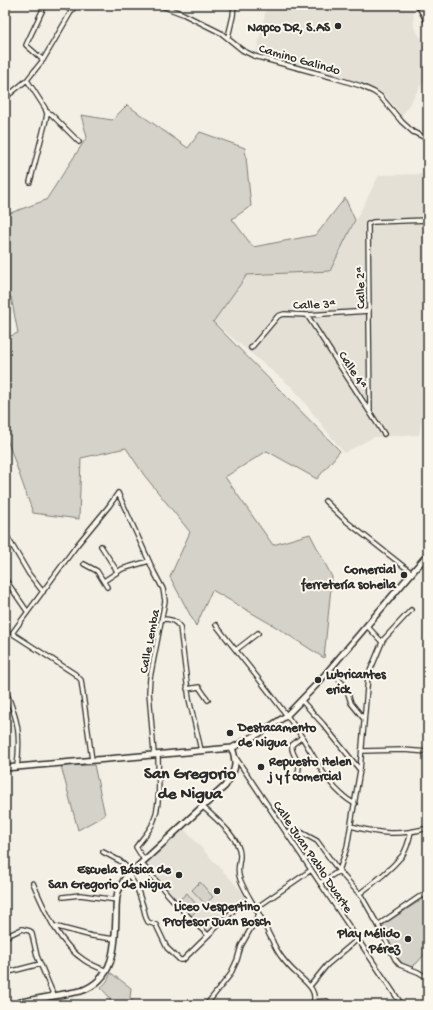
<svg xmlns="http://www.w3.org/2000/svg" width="433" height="1010" viewBox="0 0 433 1010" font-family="'Gochi Hand',sans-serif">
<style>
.built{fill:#e4e0d6}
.green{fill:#d5d2c9;stroke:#807e7a}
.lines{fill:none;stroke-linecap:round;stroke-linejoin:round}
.street-casing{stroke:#2b2b2b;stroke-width:6}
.secondary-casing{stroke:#2b2b2b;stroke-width:8}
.street{stroke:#fbf7ec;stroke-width:3.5}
.secondary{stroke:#fbf7ec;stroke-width:5}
.poi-dot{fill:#2b2b2b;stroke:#fbf7ec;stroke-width:1.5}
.labels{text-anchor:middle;stroke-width:4;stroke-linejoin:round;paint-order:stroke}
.poi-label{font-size:13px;font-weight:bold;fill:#2b2b2b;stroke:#fbf7ec;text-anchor:end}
.street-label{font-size:13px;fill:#2b2b2b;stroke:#fbf7ec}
.district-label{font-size:17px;font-weight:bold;fill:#2b2b2b;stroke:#fbf7ec}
</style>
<rect width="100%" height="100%" fill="#f3efe4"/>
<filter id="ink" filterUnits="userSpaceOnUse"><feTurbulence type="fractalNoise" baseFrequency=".025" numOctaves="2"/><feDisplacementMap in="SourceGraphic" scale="8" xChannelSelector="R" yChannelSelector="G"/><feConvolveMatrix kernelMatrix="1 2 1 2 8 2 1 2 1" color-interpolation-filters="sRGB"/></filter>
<g filter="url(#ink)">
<path class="built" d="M267,5H411L413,8L414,27L428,50V74L402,116L386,96L376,89L256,54Z
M428,174V360L426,394L419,435L374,437L344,453L293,388L213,322L247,275L330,271L379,175Z
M184,829L246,896L209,931H206L191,918L145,864Z"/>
<path class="green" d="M127,105L188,148L200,132L245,148L251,206L232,219L253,247L316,235L345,198L355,220L330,271L247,275L213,322L340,451L317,479L267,451L225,477L273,545L310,534L332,577L324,658L276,627L212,590L196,626L170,577L190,532L144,475L126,448L81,458L79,519L33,513L8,442L5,438V338L18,333L11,297H5V215L46,200L87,137L81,115L112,120Z
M94,765L105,815L78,830L61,766Z
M200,882L213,897L205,904L192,890Z
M187,893L199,908L191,916L178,901Z
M424,898L428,904V950L417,963L410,968C393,960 389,945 382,929L384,924Z
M111,973L131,988L130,998L135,1005H109L111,999L101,988L107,981Z"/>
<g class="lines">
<g class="street-casing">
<path id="street" d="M60,5L72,10
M159,5L183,14L221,33L242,50L254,56L335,78L361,86L374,92L380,96L402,122L413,132L428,139
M228,37L233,16L234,5
M43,60L26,45L45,5
M27,80L45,108L47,114L45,124L30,182
M5,98L27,80L43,60L75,5
M46,111L51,114L79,142
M307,315L384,434
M251,348L278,316L284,314L307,315L369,311
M370,412L368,224L373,222L428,220
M118,493L154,572L163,589L165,601L150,678L149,692L154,754
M325,501L346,521L412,573
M5,533L29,574L43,592
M101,546L117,571
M84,564L97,571L107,587
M5,579L27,611
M104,581L122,569L149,561
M163,619C170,619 175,620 180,627L189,699L201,750
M216,625C243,660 272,694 298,731C315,756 327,789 355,804
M367,626L382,642
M236,650L258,633
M330,670L346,687L351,703L364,719
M5,689C18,720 21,733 17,767
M187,689L199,687L208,700
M301,700L323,724L360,770
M362,751L403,750L428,752
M236,758L402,1005
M92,760L81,680L75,674L13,634V632L77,545L109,506L118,493
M297,775C304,760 290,757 292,745L302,737
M203,807C215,818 240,838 240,855C240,864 236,869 240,879C245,892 253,903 260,916C264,923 267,931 271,938C274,945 278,953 283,959C287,964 291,969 296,973C304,981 320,991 312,1005
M351,826C380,834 399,836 428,828
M286,833L292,830H297L317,841L339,871L362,897L378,925L395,959L400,965L418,972L428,978
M103,852L120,861L132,872
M144,860L136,847C141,840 148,833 152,825C162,803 158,778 158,754
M141,863C162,888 183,913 208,935
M129,875L137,888L143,906L146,918L148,922L156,925L167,948L180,960H183L237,907L249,899
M33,883C45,910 58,943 84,960C91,965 99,968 107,971
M320,883L339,871L347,847L360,770L368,676L383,640L411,610
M359,894C374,883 390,870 402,856C407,849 409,841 411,832
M63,897L80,895L117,900
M256,908L311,870
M378,925L419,897L428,894
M54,926L92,936L115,939
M5,937L22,929L30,931L32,934L37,956L54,996
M5,973L40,964
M310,986L327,965L358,939
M314,1002L327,1001L331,1005
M206,1005L230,975L237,960L241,946L259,914"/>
</g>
<g class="secondary-casing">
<path id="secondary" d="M419,5L428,22
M5,768L232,748L260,733L286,716L317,684L428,554
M14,1005L21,1002L81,991C116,979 115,944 116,913C116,906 116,898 118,892C120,887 123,882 125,878L225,786C235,772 238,764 232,748"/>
</g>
<use href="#street" class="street"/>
<use href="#secondary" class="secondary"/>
</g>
</g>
<g class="poi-dot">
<circle cx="338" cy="26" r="4"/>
<circle cx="404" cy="575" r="4"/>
<circle cx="318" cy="680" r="4"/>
<circle cx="230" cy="733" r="4"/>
<circle cx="261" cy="767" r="4"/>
<circle cx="179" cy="875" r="4"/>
<circle cx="217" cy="891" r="4"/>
<circle cx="408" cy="939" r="4"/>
</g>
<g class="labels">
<g class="poi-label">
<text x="330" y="31">Napco DR, S.AS</text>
<text x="396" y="573">Comercial<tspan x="396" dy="15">ferretería soheila</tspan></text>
<text x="326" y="678" text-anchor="start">Lubricantes<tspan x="326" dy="15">erick</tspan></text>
<text x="238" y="731" text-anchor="start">Destacamento<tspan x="238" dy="15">de Nigua</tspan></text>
<text x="269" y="765" text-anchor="start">Repuesto Helen<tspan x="269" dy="15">j y f comercial</tspan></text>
<text x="171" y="873">Escuela Básica de<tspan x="171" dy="15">San Gregorio de Nigua</tspan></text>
<text x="217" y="910" text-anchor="middle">Liceo Vespertino<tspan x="217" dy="15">Profesor Juan Bosch</tspan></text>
<text x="400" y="937">Play Mélido<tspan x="400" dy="15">Pérez</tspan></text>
</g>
<g class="street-label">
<text transform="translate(300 58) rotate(16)" y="5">Camino Galindo</text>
<text transform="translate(359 288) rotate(-91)" y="5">Calle 2ª</text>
<text transform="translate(314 303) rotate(-2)" y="5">Calle 3ª</text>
<text transform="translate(354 369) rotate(57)" y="5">Calle 4ª</text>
<text transform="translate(148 641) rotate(-79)" y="5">Calle Lemba</text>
<text transform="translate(314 856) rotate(56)" y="5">Calle Juan Pablo Duarte</text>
</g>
<g class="district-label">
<text x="190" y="778">San Gregorio<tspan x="190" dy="20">de Nigua</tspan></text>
</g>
</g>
<rect width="433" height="1010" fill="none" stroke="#fbf7ec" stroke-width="20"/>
<rect x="10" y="10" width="413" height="990" fill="none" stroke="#2b2b2b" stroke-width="1.5" filter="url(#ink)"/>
</svg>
